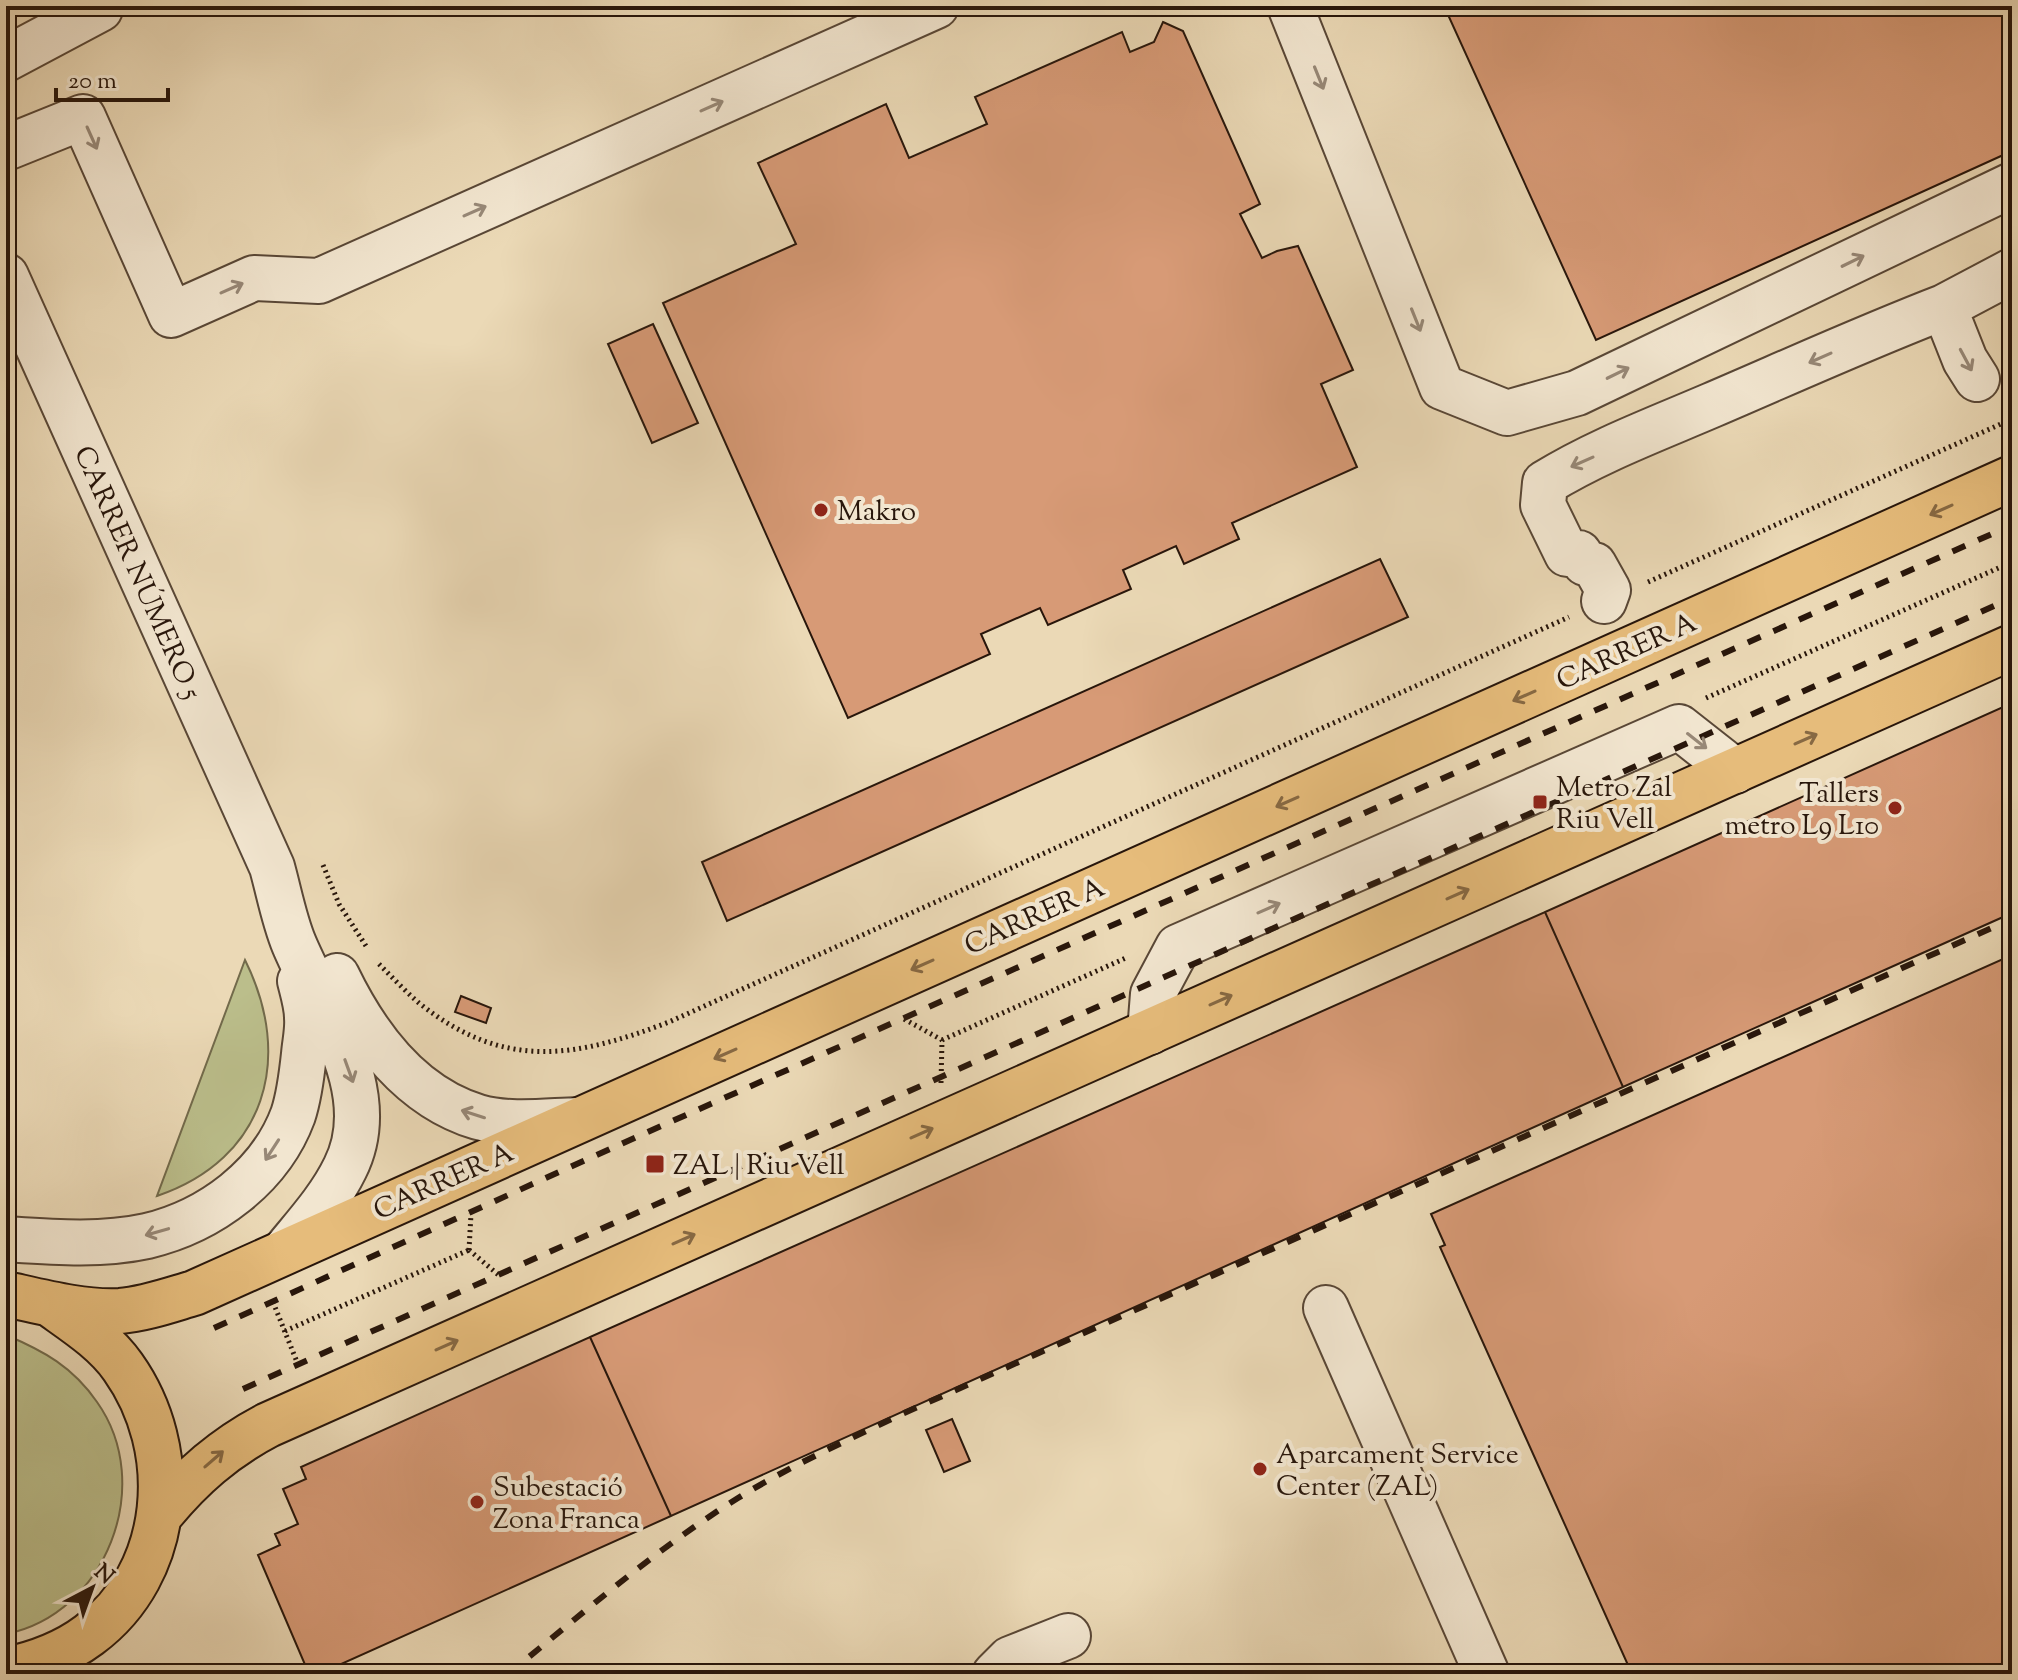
<svg xmlns="http://www.w3.org/2000/svg" width="2018" height="1680" viewBox="0 0 2018 1680" font-family="'Sorts Mill Goudy',serif">
<style>
.green{fill:#bbbe8b;stroke:#726a4b;stroke-width:2}
.building{fill:#d79a76;stroke:#28160b;stroke-width:2}
.lines{fill:none;stroke-linecap:round;stroke-linejoin:round}
.minor-casing{stroke:#594736;stroke-width:48}
.major-casing{stroke:#28160b;stroke-width:48}
.path{stroke:#28160b;stroke-width:5;stroke-dasharray:2 4;stroke-linecap:butt}
.minor{stroke:#f2e6d0;stroke-width:44}
.major{stroke:#e6bc7b;stroke-width:44}
.rail{stroke:#28160b;stroke-width:6;stroke-dasharray:14 14;stroke-linecap:butt}
.oneway{stroke:#978877}
.oneway2{stroke:#876943}
.poi-dot{fill:#8f2418;stroke:#f2e6d0;stroke-width:3}
.labels{text-anchor:middle;stroke-width:8;stroke-linejoin:round;paint-order:stroke}
.poi-label{font-size:28px;fill:#28160b;stroke:#f2e6d0;text-anchor:start}
.street-label{font-size:28px;fill:#28160b;stroke:#f2e6d0}
</style>
<rect width="100%" height="100%" fill="#ebd9b6"/>
<filter id="stains"><feTurbulence type="fractalNoise" baseFrequency=".0025" numOctaves="4"/><feColorMatrix values="0 0 0 0 .2 0 0 0 0 .09 0 0 0 0 .02 0 0 0 .5 -.17"/></filter>
<radialGradient id="worn" r=".72"><stop offset=".6" stop-color="#630" stop-opacity="0"/><stop offset="1" stop-color="#630" stop-opacity=".3"/></radialGradient>
<path class="green" d="M245,960C294,1058 266,1159 157,1196Z
M6,1335C44,1351 73,1367 97,1402C156,1485 106,1614 6,1634Z"/>
<path class="building" d="M1444,6H2012V151L1596,340Z
M1163,22L1183,31L1260,204L1240,214L1262,258L1277,251L1298,246L1353,370L1321,384L1357,467L1232,523L1239,539L1184,564L1176,546L1123,570L1131,589L1048,625L1040,608L981,634L990,654L848,718L663,303L796,244L758,163L886,104L909,158L987,124L975,97L1122,32L1130,52L1154,42Z
M653,324L698,423L652,443L608,344Z
M1380,559L1408,617L727,921L702,862Z
M2012,703V913L1623,1087L1545,912Z
M1545,912L1623,1087L671,1516L590,1337Z
M2012,955V1674H1632L1440,1247L1445,1245L1431,1214Z
M461,996L491,1008L486,1023L455,1012Z
M590,1337L671,1516L319,1674H309L258,1555L280,1545L275,1534L298,1524L283,1489L306,1479L301,1467Z
M952,1419L970,1461L944,1472L926,1430Z"/>
<g class="lines">
<g class="minor-casing">
<path id="minor" d="M1290,6L1442,387L1507,413L1577,393L2012,185
M6,59L100,9L99,6
M6,148L83,117L171,315L254,278L319,281L936,6
M6,276L272,867C279,892 284,920 294,944C322,1011 383,1093 345,1168C330,1199 306,1225 284,1252
M1977,379L1965,360L1944,307L2012,271
M1604,601L1608,590L1594,565L1585,563L1579,553L1567,554L1543,505L1545,483C1597,451 1656,429 1712,405C1789,372 1866,337 1944,307
M337,976C366,1036 411,1097 478,1117C510,1126 545,1121 578,1120
M1150,1032L1153,994L1178,947L1679,727L1735,771
M6,1239C52,1242 102,1246 147,1236C210,1221 270,1177 293,1115C299,1097 302,1073 304,1054C305,1042 308,1030 307,1018C307,1006 303,993 300,981
M1326,1308L1487,1674
M995,1674L1010,1659L1068,1636"/>
</g>
<g class="major-casing">
<path id="major" d="M6,1294C42,1302 83,1313 120,1311C145,1309 170,1300 194,1293L2012,478
M160,1515C191,1477 224,1448 268,1425L2012,647
M6,1670C35,1664 65,1653 89,1635C173,1573 182,1450 123,1367C105,1341 75,1322 50,1304"/>
</g>
<path class="path" d="M1648,582L2012,419
M1706,698L2012,562
M323,865L339,904L366,946
M379,964C392,977 405,991 419,1003C504,1071 575,1058 669,1022L1569,617
M904,1019L942,1040
M942,1040L1128,957
M941,1083L942,1040
M469,1250L501,1277
M469,1250L471,1214
M273,1302L299,1367
M285,1331L469,1250"/>
<use href="#minor" class="minor"/>
<use href="#major" class="major"/>
<path class="rail" d="M214,1328L641,1135L2012,525
M243,1389L2012,598
M508,1674C582,1614 656,1549 738,1498C790,1466 846,1441 902,1414L2012,919"/>
</g>
<defs><path id="oneway-shaft" d="M-6 0H5M1.5-3L5.5 0L1.5 3" fill="none" stroke-width="1.6" stroke-linecap="round" stroke-linejoin="round" transform="scale(2)"/></defs>
<g class="oneway">
<use href="#oneway-shaft" transform="translate(1319 78) rotate(68)"/>
<use href="#oneway-shaft" transform="translate(712 106) rotate(-24)"/>
<use href="#oneway-shaft" transform="translate(92 138) rotate(66)"/>
<use href="#oneway-shaft" transform="translate(475 211) rotate(-24)"/>
<use href="#oneway-shaft" transform="translate(1853 261) rotate(-26)"/>
<use href="#oneway-shaft" transform="translate(232 288) rotate(-24)"/>
<use href="#oneway-shaft" transform="translate(1416 320) rotate(68)"/>
<use href="#oneway-shaft" transform="translate(1820 358) rotate(156)"/>
<use href="#oneway-shaft" transform="translate(1966 360) rotate(62)"/>
<use href="#oneway-shaft" transform="translate(1618 373) rotate(-26)"/>
<use href="#oneway-shaft" transform="translate(1582 462) rotate(156)"/>
<use href="#oneway-shaft" transform="translate(1697 741) rotate(38)"/>
<use href="#oneway-shaft" transform="translate(1269 908) rotate(-24)"/>
<use href="#oneway-shaft" transform="translate(349 1071) rotate(70)"/>
<use href="#oneway-shaft" transform="translate(473 1114) rotate(-162)"/>
<use href="#oneway-shaft" transform="translate(272 1150) rotate(123)"/>
<use href="#oneway-shaft" transform="translate(157 1232) rotate(164)"/>
</g>
<g class="oneway2">
<use href="#oneway-shaft" transform="translate(1941 510) rotate(156)"/>
<use href="#oneway-shaft" transform="translate(1524 696) rotate(156)"/>
<use href="#oneway-shaft" transform="translate(1806 739) rotate(-24)"/>
<use href="#oneway-shaft" transform="translate(1287 802) rotate(156)"/>
<use href="#oneway-shaft" transform="translate(1458 894) rotate(-24)"/>
<use href="#oneway-shaft" transform="translate(922 965) rotate(156)"/>
<use href="#oneway-shaft" transform="translate(1221 1000) rotate(-24)"/>
<use href="#oneway-shaft" transform="translate(725 1054) rotate(156)"/>
<use href="#oneway-shaft" transform="translate(922 1133) rotate(-24)"/>
<use href="#oneway-shaft" transform="translate(684 1239) rotate(-24)"/>
<use href="#oneway-shaft" transform="translate(447 1345) rotate(-24)"/>
<use href="#oneway-shaft" transform="translate(214 1459) rotate(-41)"/>
</g>
<g class="poi-dot">
<circle cx="821" cy="510" r="8"/>
<rect x="1532" y="794" width="16" height="16" rx="4"/>
<circle cx="1895" cy="808" r="8"/>
<rect x="645" y="1154" width="20" height="20" rx="4"/>
<circle cx="1260" cy="1469" r="8"/>
<circle cx="477" cy="1502" r="8"/>
</g>
<g class="labels">
<g class="poi-label">
<text x="837" y="520">Makro</text>
<text x="1556" y="796">Metro Zal<tspan x="1556" dy="32">Riu Vell</tspan></text>
<text x="1879" y="802" text-anchor="end">Tallers<tspan x="1879" dy="32">metro L9 L10</tspan></text>
<text x="673" y="1174">ZAL | Riu Vell</text>
<text x="1276" y="1463">Aparcament Service<tspan x="1276" dy="32">Center (ZAL)</tspan></text>
<text x="493" y="1496">Subestació<tspan x="493" dy="32">Zona Franca</tspan></text>
</g>
<g class="street-label">
<text transform="translate(139 572) rotate(66)" y="10">CARRER NÚMERO 5</text>
<text transform="translate(1626 650) rotate(-24)" y="10">CARRER A</text>
<text transform="translate(1034 915) rotate(-24)" y="10">CARRER A</text>
<text transform="translate(443 1180) rotate(-24)" y="10">CARRER A</text>
</g>
</g>
<rect width="2018" height="1680" fill="none" stroke="#ebd9b6" stroke-width="32"/>
<rect x="8" y="8" width="2002" height="1664" fill="none" stroke="#28160b" stroke-width="4"/>
<rect x="16" y="16" width="1986" height="1648" fill="none" stroke="#28160b" stroke-width="2"/>
<g transform="translate(92 1588) rotate(41)" stroke="#f2e6d0" stroke-width="6" paint-order="stroke">
<path d="M0-6L14 30L0 20L-14 30Z" fill="#28160b"/>
<text y="-12" font-size="22" font-weight="bold" text-anchor="middle" fill="#28160b">N</text>
</g>
<path d="M56 88v12h112v-12" fill="none" stroke="#28160b" stroke-width="4"/>
<text x="68" y="88" font-size="24" fill="#28160b" stroke="#f2e6d0" stroke-width="6" paint-order="stroke">20 m</text>
<rect width="100%" height="100%" filter="url(#stains)"/>
<rect width="100%" height="100%" fill="url(#worn)"/>
</svg>
